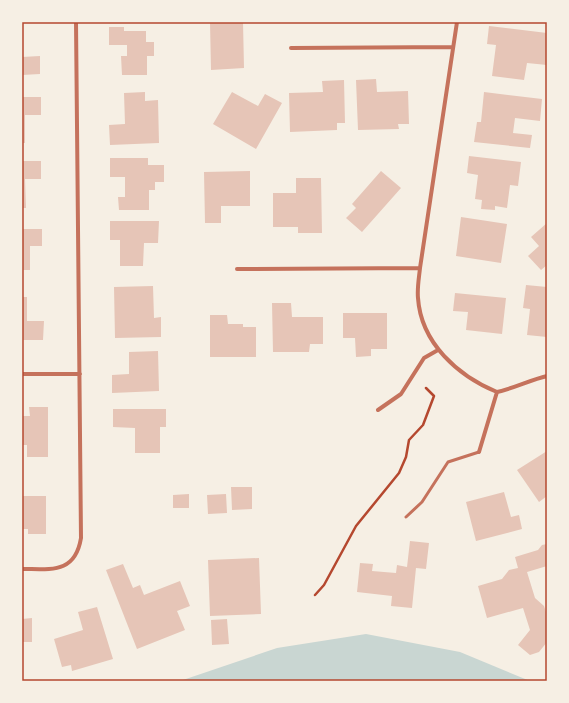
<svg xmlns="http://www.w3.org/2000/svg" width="569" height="703" viewBox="0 0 569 703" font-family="Poppins,sans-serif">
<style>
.water{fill:#c9d6d2}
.building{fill:#e6c5b7}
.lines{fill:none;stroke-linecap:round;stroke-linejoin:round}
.path{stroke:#b5482f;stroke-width:2.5}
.service{stroke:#c5725c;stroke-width:3}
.minor{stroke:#c5725c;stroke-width:4}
.neatline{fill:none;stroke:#b5482f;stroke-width:1.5}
</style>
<rect width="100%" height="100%" fill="#f6efe4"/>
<path class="water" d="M366,634L460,652L530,681H180L277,648Z"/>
<path class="building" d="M210,22H243L244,68L211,70Z
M489,26L547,33V65L527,63L524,80L492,76L496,45L487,44Z
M109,27H124V31H146V42H154V56H147V75H122L121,56H127V45H109Z
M40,56V74L22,75V57Z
M376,79L377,92L408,91L409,124H398L399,129L358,130L356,80Z
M344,80L345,123H337V130L290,132L289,93L323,92L322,81Z
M145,92V101L158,100L159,143L110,145L109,125L125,124L124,93Z
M232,92L258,106L265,94L282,103L256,149L213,124Z
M484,92L542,99L540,121L515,118L513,133L532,135L530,148L474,142L477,122H481Z
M22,97H41V115H25V143H22Z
M469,156L521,162L518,186L510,185L507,208L495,206V210L481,209L482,200L475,199L478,175L467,173Z
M110,158H148V165H164V182H155V190H149V210H119L118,197H125V177H110Z
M22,161H41V179H25L26,208H22Z
M250,171V206H221V223H205L204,172Z
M381,171L401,188L362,232L346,218L356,208L352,204Z
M296,178H321L322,233H298V227H273V193H296Z
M461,217L507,224L501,263L456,256Z
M110,221H159L158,243H144L143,266H120V240H110Z
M547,223V265L541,270L528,256L539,246L531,237Z
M22,229H42V246H30V270H22Z
M526,285L547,287V337L527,335L530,309L523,308Z
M153,286L154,318L161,317V337L115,338L114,287Z
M455,293L506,298L502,334L466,330L468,312L453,311Z
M22,297H27V321H44L43,340H22Z
M272,303H291L292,317H323V344H310L309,352H273Z
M343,313H387V349H371V356L356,357L355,338H343Z
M210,315H227L228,324H243V327H256V357H210Z
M158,351L159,391L112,393V375L129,374V352Z
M29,407H48V457H27V445H22V416H30Z
M113,409H166V427H160V453H135V428L113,427Z
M547,451V496L539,502L517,470Z
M231,487H252V509L232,510Z
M504,492L511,517L519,515L522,529L476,541L466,502Z
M189,494V508H173V495Z
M226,494L227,513L208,514L207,495Z
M22,496H46V534H28V529H22Z
M410,541L429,543L426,569L416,568L412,608L391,606L392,596L357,592L360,563L373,564L372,571L396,573L397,565L407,567Z
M547,544V566L527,572L535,598L544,606L547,615V642L539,652L530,655L518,645L530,630L523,608L487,618L478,586L502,579L509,570L518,568L515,557L538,550L542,545Z
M259,558L261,614L210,616L208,560Z
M123,564L133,588L140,585L144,595L180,581L190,606L177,611L185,630L137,649L106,570Z
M97,607L113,659L72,671L71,665L62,667L54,639L83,630L78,612Z
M32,618V642H22V619Z
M227,619L229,644L212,645L211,620Z"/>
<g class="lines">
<path class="path" d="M315,595L324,585L356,526L399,473L406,457L409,440L423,425L434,396L426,388"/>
<path class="service" d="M406,517L422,502L448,462L479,452"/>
<path class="minor" d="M457,22L420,268C419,278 417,288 418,298C421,343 458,376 497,392
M291,48L453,47
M237,269L420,268
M22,374H80
M378,410L401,394L424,358L438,350
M479,452L497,392C515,388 530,380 547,376
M22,569C51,569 75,574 81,538L76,22"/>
</g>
<rect width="569" height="703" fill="none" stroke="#f6efe4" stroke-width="46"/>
<rect x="23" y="23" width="523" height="657" class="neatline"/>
</svg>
